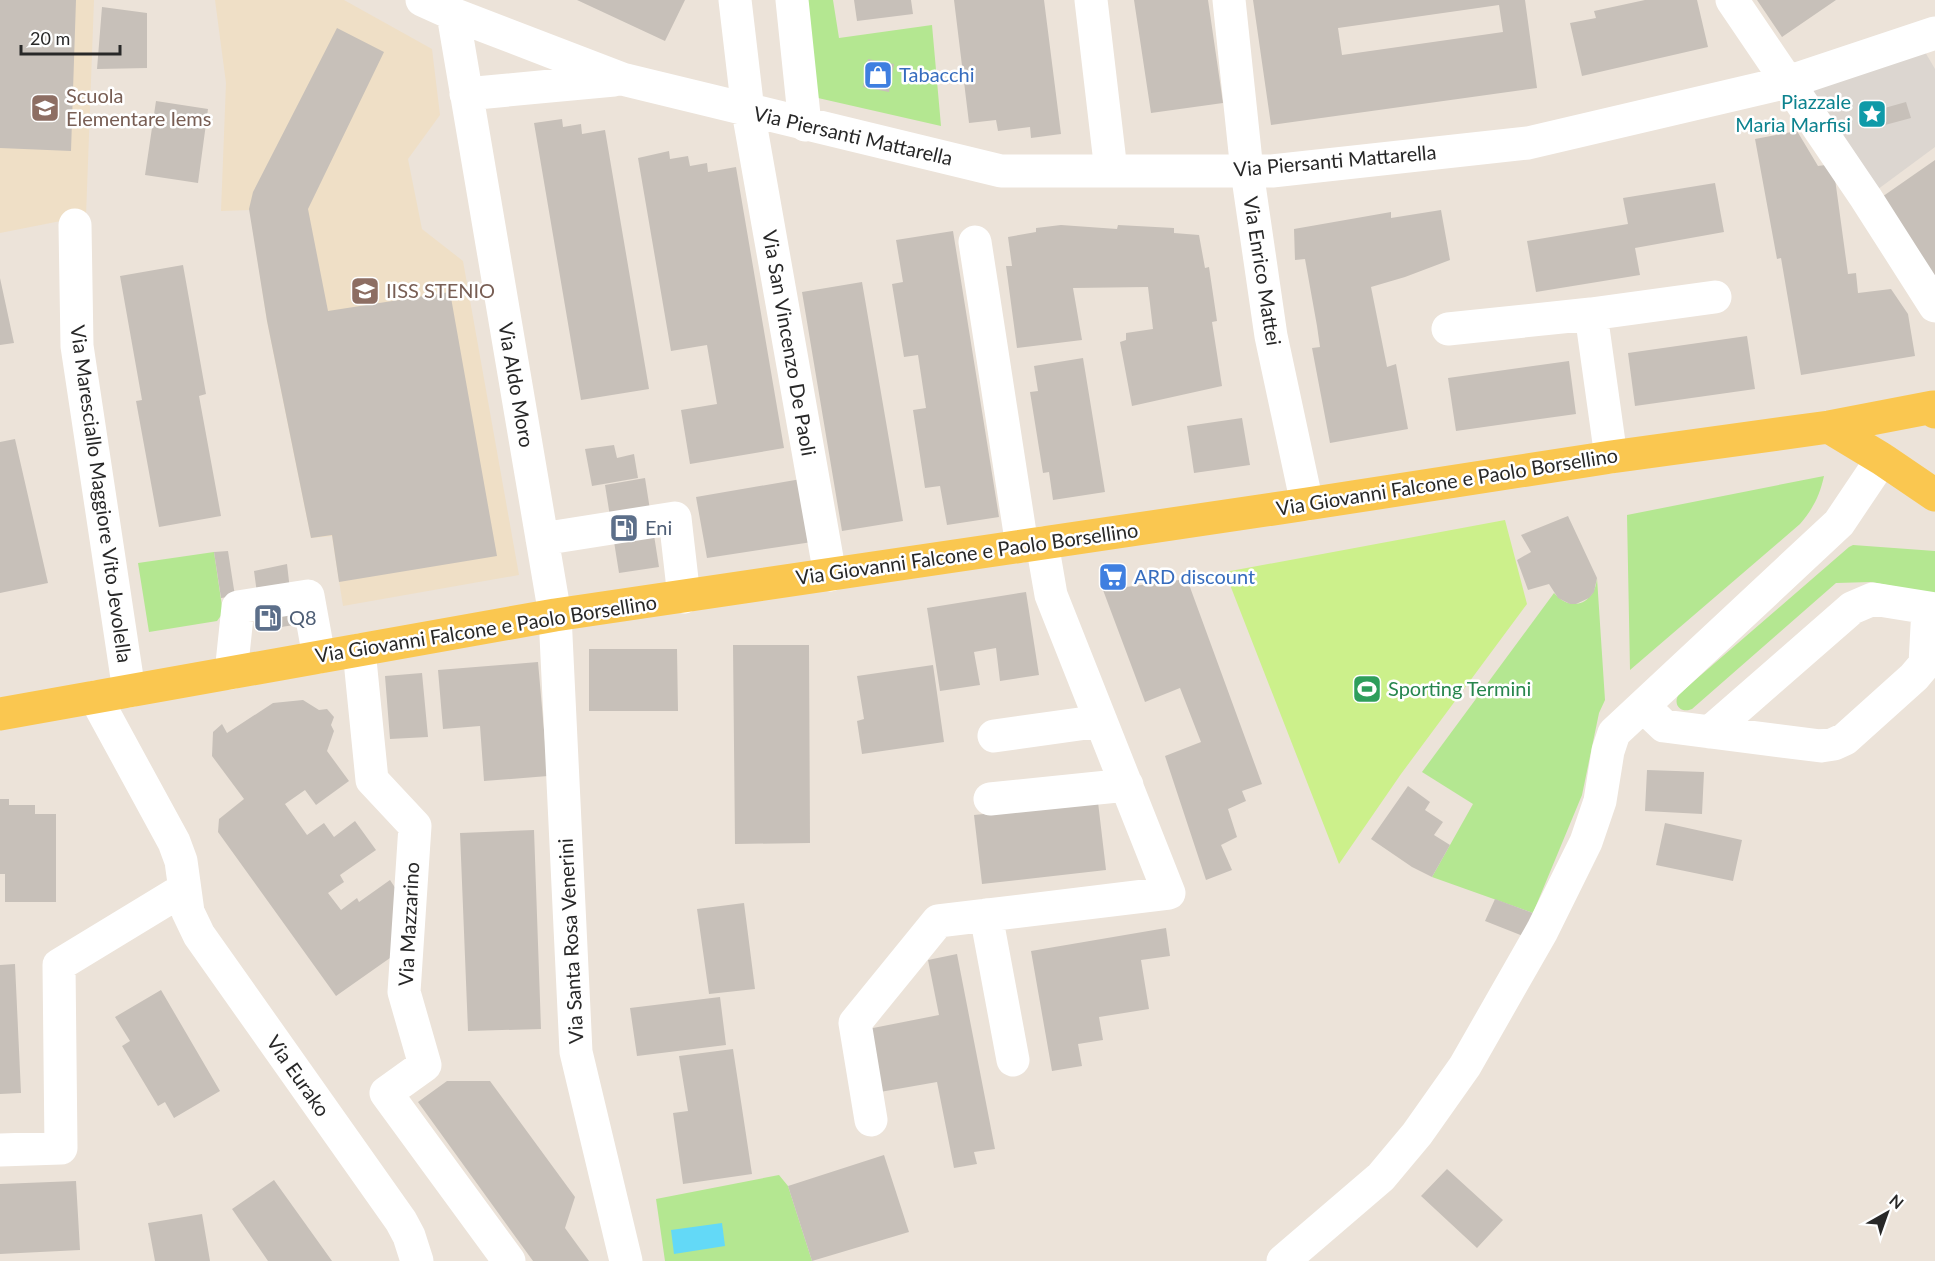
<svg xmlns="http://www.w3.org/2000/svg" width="1935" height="1261" viewBox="0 0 1935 1261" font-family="Lato,sans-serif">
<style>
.education{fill:#efdfc6}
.green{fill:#b4e791}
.pitch{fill:#ccf08b}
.plaza{fill:#dcd6d0}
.water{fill:#63d9f7}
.building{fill:#c7c0b9;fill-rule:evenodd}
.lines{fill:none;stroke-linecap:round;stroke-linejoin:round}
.minor{stroke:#fff;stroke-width:33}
.major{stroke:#fac750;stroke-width:33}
.labels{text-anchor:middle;stroke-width:5;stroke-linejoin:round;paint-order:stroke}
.shop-label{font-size:20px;fill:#366cbe;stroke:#fff;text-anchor:start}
.education-label{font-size:20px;fill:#785e54;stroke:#fff;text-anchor:start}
.culture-label{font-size:20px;fill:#0d838f;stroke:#fff;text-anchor:end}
.street-label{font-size:20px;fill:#282828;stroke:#fff}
.service-label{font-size:20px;fill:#4e5e75;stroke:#fff;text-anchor:start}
.leisure-label{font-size:20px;fill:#27864d;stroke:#fff;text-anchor:start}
</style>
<rect width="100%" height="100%" fill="#ece3d9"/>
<path class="education" d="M0,0H94L86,216L0,233Z
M215,0H344L432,49L440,115L408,159L422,229L463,261L519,575L343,606L332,536L311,538L267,321L250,210L221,211L226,83Z"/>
<path class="green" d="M807,0H833L839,38L932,25L941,126L818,98Z
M1824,476C1820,495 1813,509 1800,524L1630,670L1627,515Z
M1853,545L1935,551V594L1871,582L1836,583L1692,709C1681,714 1672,704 1679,694L1849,547Z
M214,552L223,613L217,621L149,632L138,563Z
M1597,578L1605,700L1599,713L1582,795L1533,913L1432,877L1473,804L1422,772L1554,593C1571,613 1595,604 1597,578Z
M779,1175L788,1186L812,1261H665L656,1199Z"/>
<path class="pitch" d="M1505,520L1527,604L1401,774L1339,864L1225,572Z"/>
<path class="plaza" d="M1918,40L1935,69V147L1866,198L1788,82Z"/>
<path class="water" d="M722,1223L725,1246L674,1254L671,1230Z"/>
<path class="building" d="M0,0H76L71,151L0,148Z
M577,0H685L665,41Z
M854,0H911L913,14L857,21Z
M954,0H1044L1061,134L1031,138L1030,127L998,131L996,120L969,123Z
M1134,0H1208L1223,103L1151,113Z
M1253,0H1525L1537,88L1271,125ZM1499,5L1503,32L1342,55L1338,28Z
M1645,0H1697L1708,47L1582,76L1570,23L1596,18L1594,11Z
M1757,0H1836L1782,37Z
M102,7L147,13V68L97,69Z
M337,28L384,52L308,209L328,311L450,292L497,556L339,582L332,535L311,538L267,321L249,209L253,192Z
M868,59L894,64L889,92L863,87Z
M156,101L208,109L198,183L145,175Z
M1906,102L1911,118L1885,125L1881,109Z
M562,119L563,127L581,124L582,134L605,130L649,389L581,400L534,123Z
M1797,131L1818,166L1833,164L1848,274L1856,273L1858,293L1891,289L1908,314L1915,356L1801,375L1781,258L1777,259L1755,139Z
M669,151L670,159L688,156L690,166L707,163L708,172L736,167L784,448L690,464L681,410L717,404L707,345L671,351L638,158Z
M1935,160V279L1879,199Z
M1715,183L1724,232L1635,248L1640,275L1536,292L1527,241L1628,224L1623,198Z
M1441,210L1450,260L1405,277L1371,287L1387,367L1396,364L1408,429L1330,443L1312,348L1320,347L1317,326L1305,259L1295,260L1294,229L1391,212V218Z
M1061,225L1117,229L1118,225L1174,228V233L1199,235L1205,268L1209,267L1217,321L1212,322L1222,386L1132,406L1120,342L1126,340V333L1153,329L1148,287L1073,288L1082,340L1017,348L1006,266H1012L1008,237L1036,232V228Z
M953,231L999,517L947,525L940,486L925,488L913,410L926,408L918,355L904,357L892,284L903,282L896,240Z
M183,265L206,394L199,396L221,516L159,527L136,401L142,400L120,276Z
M0,278L14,343L0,345Z
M862,282L903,521L842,531L802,292Z
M1747,336L1755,389L1635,406L1628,353Z
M1083,358L1105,492L1053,500L1049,472L1043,473L1030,392L1038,391L1034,366Z
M1569,361L1576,414L1456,431L1448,378Z
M1242,418L1250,465L1194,473L1187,426Z
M15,439L48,583L0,593V442Z
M614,445L617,458L634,454L638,478L592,486L585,449Z
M645,478L659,567L619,573L605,485Z
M801,479L812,542L707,558L696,497Z
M1568,516L1597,578L1594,592L1589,598L1576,604H1570L1558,598L1549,584L1528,590L1517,560L1531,552L1521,535Z
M228,551L235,596L221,598L214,552Z
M287,564L294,625L262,630L254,571Z
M1187,579L1262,784L1242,791L1246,801L1228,809L1237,837L1221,845L1232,870L1206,880L1165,756L1201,742L1180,688L1145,702L1103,590Z
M1026,592L1039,675L1000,681L996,648L974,652L980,685L940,691L927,608Z
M733,645H809L810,843L735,844Z
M589,649H677L678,711H589Z
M538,662L548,776L484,781L480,726L443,729L438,670Z
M933,665L944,742L862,754L857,721L864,719L857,676Z
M422,673L428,737L390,739L385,676Z
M303,700L319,710L327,709L334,717L331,725L334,731L327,751L349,781L316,805L305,790L285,804L307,835L324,823L334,837L355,821L376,850L340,875L344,882L328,893L341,910L357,898L359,902L390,880L402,898L390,958L336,996L218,832L219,819L244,799L212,756L213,732L222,724L227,733L273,703Z
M1647,770L1704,772L1702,814L1645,811Z
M1408,786L1430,802L1425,810L1443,822L1434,835L1450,845L1432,877L1412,867L1371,839Z
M0,799H9V805H35V814H56V902H5V874H0Z
M1098,802L1106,870L982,884L974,815Z
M1665,823L1742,840L1733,881L1656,865Z
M534,830L541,1029L468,1031L460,833Z
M1495,899L1533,913L1523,936L1485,921Z
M744,903L755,989L709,994L697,909Z
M1166,928L1170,956L1141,960L1149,1009L1099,1017L1103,1040L1078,1044L1082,1066L1052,1071L1031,951Z
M957,954L995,1149L974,1152L977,1164L954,1168L937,1082L880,1092L868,1029L939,1015L928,960Z
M15,964L21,1093L0,1094V965Z
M161,990L220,1091L174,1118L165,1102L158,1106L122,1046L130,1041L115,1017Z
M720,997L726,1045L637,1056L630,1008Z
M733,1049L752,1174L683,1184L673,1113L688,1111L679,1056Z
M447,1081H490L575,1197L565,1228L589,1261H533L418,1102Z
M884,1155L909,1232L812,1261L788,1186Z
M1447,1169L1503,1220L1477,1248L1421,1196Z
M274,1180L332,1261H268L232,1209Z
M76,1181L80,1250L0,1254V1184Z
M202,1214L210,1261H155L148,1223Z"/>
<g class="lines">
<path class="minor" d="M422,0L453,14L622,79L1001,171H1272L1528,143L1788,82L1935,33
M735,0L748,111L830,575
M792,0L805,125
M1091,0L1111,171
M1229,0L1247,171L1271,336L1307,504
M1732,0L1866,198L1935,306
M453,14L555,615L576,1052L626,1261
M466,94L614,80
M75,225L77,346L129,691
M975,242L1022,546
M1448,329L1591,314
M1611,457L1591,314L1715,297
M542,539L675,518L684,597
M359,650L372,780L415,826L404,992L425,1065L386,1093L509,1261
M231,673L238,607L308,596L319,657
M95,697L174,842L181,861L188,912L199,935L401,1221L409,1236L417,1261
M1643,706L1664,726L1821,746L1834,744L1845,739L1914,677L1925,664L1928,608
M1710,732L1852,608L1873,599L1935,609
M994,736L1101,721
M990,799L1127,785
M986,915L1013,1060
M871,1120L855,1023L938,921L1169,893L1051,595L1042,543
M0,1150L61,1148L59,965L184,889
M1283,1261L1381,1177L1417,1134L1465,1066L1542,931L1586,842L1600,801L1608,751L1614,733L1839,523L1882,459"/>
<path class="major" d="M1829,427L1882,459L1935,495
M0,714L555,615L1307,504L1611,457L1829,427L1933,407L1935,412"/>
</g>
<defs>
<g id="shop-square" transform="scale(1.5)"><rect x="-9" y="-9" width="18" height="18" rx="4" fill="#3f7fe0" stroke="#fff"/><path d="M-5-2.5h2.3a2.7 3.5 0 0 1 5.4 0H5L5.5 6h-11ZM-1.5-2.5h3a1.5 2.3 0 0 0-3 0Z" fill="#fff"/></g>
<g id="school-square" transform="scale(1.5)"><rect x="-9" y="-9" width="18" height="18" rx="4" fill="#8d6e63" stroke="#fff"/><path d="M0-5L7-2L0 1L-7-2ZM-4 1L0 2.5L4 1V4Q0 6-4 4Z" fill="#fff"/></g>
<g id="sight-square" transform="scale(1.5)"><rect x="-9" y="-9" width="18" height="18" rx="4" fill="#0f9aa8" stroke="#fff"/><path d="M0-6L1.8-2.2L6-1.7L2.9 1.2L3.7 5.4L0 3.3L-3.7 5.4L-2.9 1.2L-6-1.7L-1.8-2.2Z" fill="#fff"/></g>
<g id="university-square" transform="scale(1.5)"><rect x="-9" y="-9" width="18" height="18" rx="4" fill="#8d6e63" stroke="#fff"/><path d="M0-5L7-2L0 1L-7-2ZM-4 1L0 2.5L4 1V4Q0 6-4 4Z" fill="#fff"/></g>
<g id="fuel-square" transform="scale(1.5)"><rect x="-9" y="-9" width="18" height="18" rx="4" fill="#5c6f8a" stroke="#fff"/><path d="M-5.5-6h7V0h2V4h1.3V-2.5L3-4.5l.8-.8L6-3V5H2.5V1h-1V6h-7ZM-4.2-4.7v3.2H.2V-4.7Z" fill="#fff"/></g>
<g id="supermarket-square" transform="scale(1.5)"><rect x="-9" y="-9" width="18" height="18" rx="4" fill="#3f7fe0" stroke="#fff"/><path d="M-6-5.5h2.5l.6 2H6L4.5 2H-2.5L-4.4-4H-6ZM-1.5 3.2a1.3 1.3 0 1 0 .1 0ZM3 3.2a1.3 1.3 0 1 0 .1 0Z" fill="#fff"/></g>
<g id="stadium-square" transform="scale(1.5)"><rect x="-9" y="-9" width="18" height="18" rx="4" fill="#2e9e5b" stroke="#fff"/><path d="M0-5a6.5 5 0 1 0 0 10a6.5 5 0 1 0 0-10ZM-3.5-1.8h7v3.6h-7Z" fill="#fff"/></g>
</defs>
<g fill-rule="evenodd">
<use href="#shop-square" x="878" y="75"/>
<use href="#school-square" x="45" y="108"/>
<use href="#sight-square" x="1872" y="114"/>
<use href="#university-square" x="365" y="291"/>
<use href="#fuel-square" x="624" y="528"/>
<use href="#supermarket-square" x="1113" y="577"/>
<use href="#fuel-square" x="268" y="618"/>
<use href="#stadium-square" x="1367" y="689"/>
</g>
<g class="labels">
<g class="shop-label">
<text x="899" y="82">Tabacchi</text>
<text x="1134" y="584">ARD discount</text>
</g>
<g class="education-label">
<text x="66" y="103">Scuola<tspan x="66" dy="23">Elementare Iems</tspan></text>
<text x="386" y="298">IISS STENIO</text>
</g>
<g class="culture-label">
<text x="1851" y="109">Piazzale<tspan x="1851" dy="23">Maria Marfisi</tspan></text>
</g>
<g class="street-label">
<text transform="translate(853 136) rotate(13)" y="7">Via Piersanti Mattarella</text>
<text transform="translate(1335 161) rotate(-5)" y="7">Via Piersanti Mattarella</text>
<text transform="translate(1262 271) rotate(81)" y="7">Via Enrico Mattei</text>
<text transform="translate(789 343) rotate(80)" y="7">Via San Vincenzo De Paoli</text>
<text transform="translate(516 385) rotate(80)" y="7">Via Aldo Moro</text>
<text transform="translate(1447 482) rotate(-9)" y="7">Via Giovanni Falcone e Paolo Borsellino</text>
<text transform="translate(101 494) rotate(82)" y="7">Via Maresciallo Maggiore Vito Jevolella</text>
<text transform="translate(967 554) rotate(-8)" y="7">Via Giovanni Falcone e Paolo Borsellino</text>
<text transform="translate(486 629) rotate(-9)" y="7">Via Giovanni Falcone e Paolo Borsellino</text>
<text transform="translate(409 924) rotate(-87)" y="7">Via Mazzarino</text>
<text transform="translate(571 941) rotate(-93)" y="7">Via Santa Rosa Venerini</text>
<text transform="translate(298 1076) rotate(55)" y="7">Via Eurako</text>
</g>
<g class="service-label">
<text x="645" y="535">Eni</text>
<text x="289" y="625">Q8</text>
</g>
<g class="leisure-label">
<text x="1388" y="696">Sporting Termini</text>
</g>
</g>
<g transform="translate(1887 1213) rotate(40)" stroke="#ffffff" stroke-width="4.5" paint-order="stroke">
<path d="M0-4.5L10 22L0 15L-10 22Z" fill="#282828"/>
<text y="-9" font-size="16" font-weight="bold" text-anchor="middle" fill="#282828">N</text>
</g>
<path d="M21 45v9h99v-9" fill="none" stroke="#282828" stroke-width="3"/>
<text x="30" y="45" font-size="18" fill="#282828" stroke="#ffffff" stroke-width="4.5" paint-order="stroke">20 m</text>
</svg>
